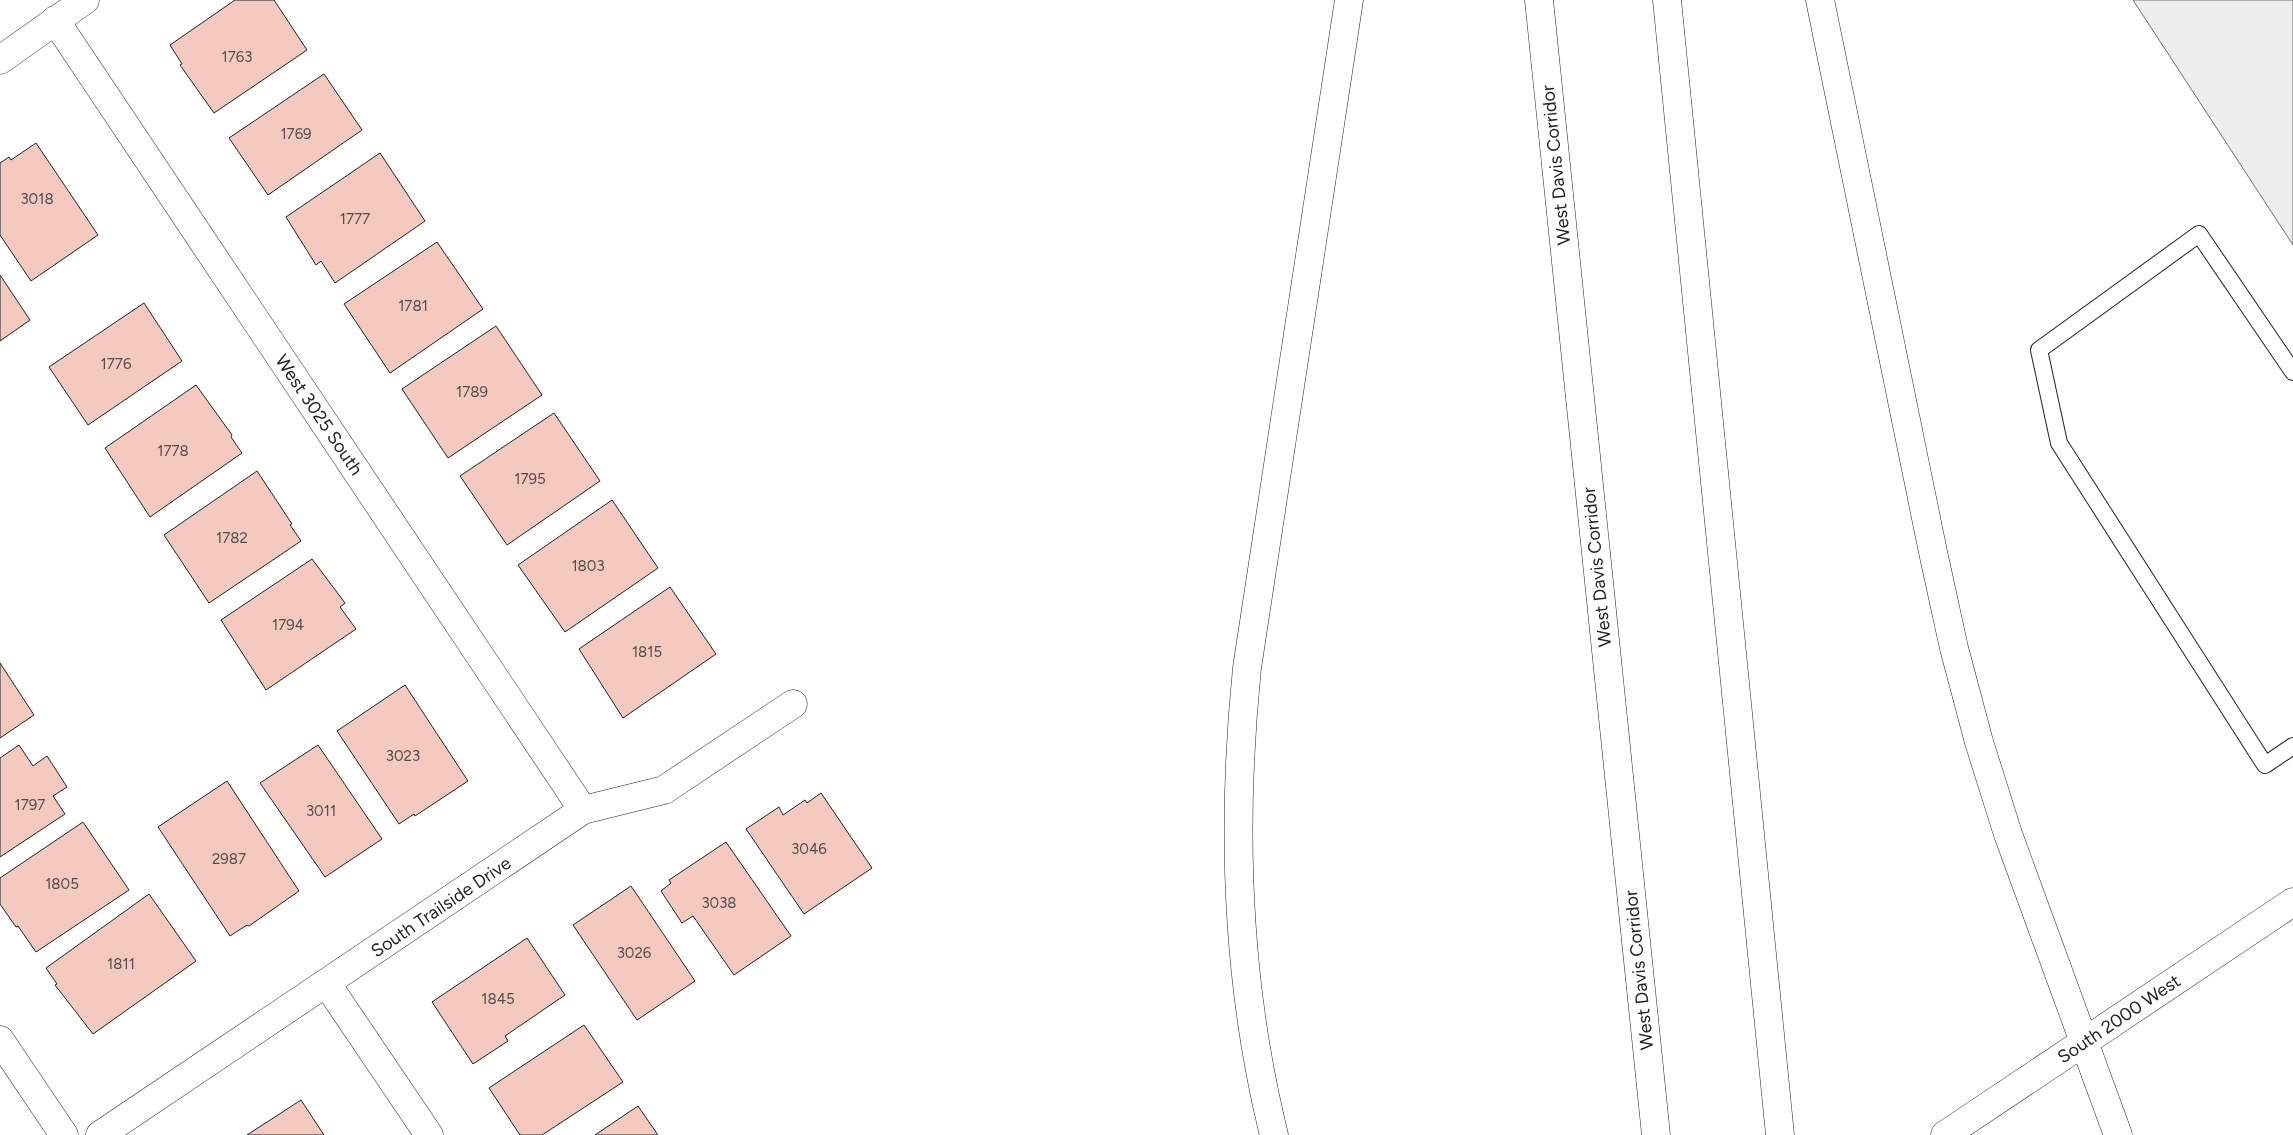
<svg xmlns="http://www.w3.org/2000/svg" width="2293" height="1135" viewBox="0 0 2293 1135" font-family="Figtree,sans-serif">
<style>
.green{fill:#eee;stroke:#6f6f6f}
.building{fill:#f3c9c0;stroke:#222}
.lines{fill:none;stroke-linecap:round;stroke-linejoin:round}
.service-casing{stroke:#222;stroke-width:18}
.minor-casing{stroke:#222;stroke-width:29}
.tertiary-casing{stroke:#222;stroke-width:29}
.primary-casing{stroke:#222;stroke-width:29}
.motorway-casing{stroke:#222;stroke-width:29}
.service{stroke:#fff;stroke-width:16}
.minor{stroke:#fff;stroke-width:28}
.tertiary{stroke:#fff;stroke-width:28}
.primary{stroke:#fff;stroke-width:28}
.motorway{stroke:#fff;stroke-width:28}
.labels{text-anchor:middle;stroke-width:4;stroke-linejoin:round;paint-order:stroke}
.number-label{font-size:15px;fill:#564c4a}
.street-label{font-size:18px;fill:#222;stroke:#fff}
</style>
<rect width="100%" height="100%" fill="#fff"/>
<path class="green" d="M2133,0H2293V245Z"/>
<path class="building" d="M235,0H274L307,50L214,113L180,65L182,64L170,45Z
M324,74L362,130L268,195L229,138Z
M36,143L98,235L31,281L0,235V163L9,157L11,160Z
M380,153L425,221L335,283L321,261L316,265L286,217Z
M437,242L483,309L390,373L344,304Z
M0,275L30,320L0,341Z
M144,303L182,361L88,425L49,367Z
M496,326L542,395L448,458L402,389Z
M196,385L232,435L231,437L242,453L150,517L105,448Z
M554,413L600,481L507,545L460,476Z
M257,471L292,524L290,525L301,541L209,603L164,535Z
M612,500L658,568L565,632L518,565Z
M312,559L345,603L340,607L356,629L266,690L221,620Z
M670,587L716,654L623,718L579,649Z
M0,663L34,715L0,738Z
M405,685L468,781L415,816L414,814L399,824L337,731Z
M19,745L33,766L47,756L67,787L53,796L65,814L0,857V758Z
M318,745L382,839L325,877L260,783Z
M227,781L299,891L249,926L247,925L230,936L158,827Z
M821,793L872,868L804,914L746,829L779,807L783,815L805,800L807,803Z
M83,822L129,890L36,952L18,926L16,927L0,904V878Z
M726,842L791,936L734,975L693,916L682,923L661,891L671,883L669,880Z
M631,886L695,981L637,1020L573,925Z
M149,894L196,961L93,1034L55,985L57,984L46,968Z
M527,938L565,995L505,1036L508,1041L473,1064L432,1002Z
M584,1025L623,1082L542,1135H520L489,1088Z
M301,1100L324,1135H247Z
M638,1106L658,1135H595Z"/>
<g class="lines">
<g class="service-casing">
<path id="service" d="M2293,372L2199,234L2039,350L2059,443L2265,765L2293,746"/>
</g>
<g class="minor-casing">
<path id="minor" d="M55,20L583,810
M0,60L85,0
M327,984L429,1135
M0,1040L64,1135
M100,1135L583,810L664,790L793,704"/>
</g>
<g class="tertiary-casing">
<path id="tertiary" d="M2084,1042L2293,902"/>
</g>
<g class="primary-casing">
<path id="primary" d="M1945,1135L2084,1042"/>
</g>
<g class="motorway-casing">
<path id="motorway" d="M1539,0L1656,1135
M1667,0L1780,1135
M1820,0L1933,552L1954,648L1979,742L2008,834L2118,1135
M1274,1135C1236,982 1231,825 1247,668L1349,0"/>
</g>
<use href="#service" class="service"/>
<use href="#minor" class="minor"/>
<use href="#tertiary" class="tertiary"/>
<use href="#primary" class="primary"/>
<use href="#motorway" class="motorway"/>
</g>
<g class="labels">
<g class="number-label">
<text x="237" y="62">1763</text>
<text x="296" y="139">1769</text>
<text x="37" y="204">3018</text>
<text x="355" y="224">1777</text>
<text x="413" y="311">1781</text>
<text x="116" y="369">1776</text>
<text x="472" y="397">1789</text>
<text x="173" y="456">1778</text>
<text x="530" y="484">1795</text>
<text x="232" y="543">1782</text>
<text x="588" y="571">1803</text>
<text x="288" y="630">1794</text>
<text x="647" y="657">1815</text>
<text x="403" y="761">3023</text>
<text x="30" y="810">1797</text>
<text x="321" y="816">3011</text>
<text x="809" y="854">3046</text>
<text x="229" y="864">2987</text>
<text x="62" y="889">1805</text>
<text x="719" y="908">3038</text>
<text x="634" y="958">3026</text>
<text x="121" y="969">1811</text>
<text x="498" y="1004">1845</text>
</g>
<g class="street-label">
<text transform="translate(1556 165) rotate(-96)" y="6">West Davis Corridor</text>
<text transform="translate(319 415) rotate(56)" y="6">West 3025 South</text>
<text transform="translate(1597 567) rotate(-96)" y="6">West Davis Corridor</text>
<text transform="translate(441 907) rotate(-34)" y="6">South Trailside Drive</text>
<text transform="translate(1639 970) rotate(-96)" y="6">West Davis Corridor</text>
<text transform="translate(2119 1019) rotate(-34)" y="6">South 2000 West</text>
</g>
</g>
</svg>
